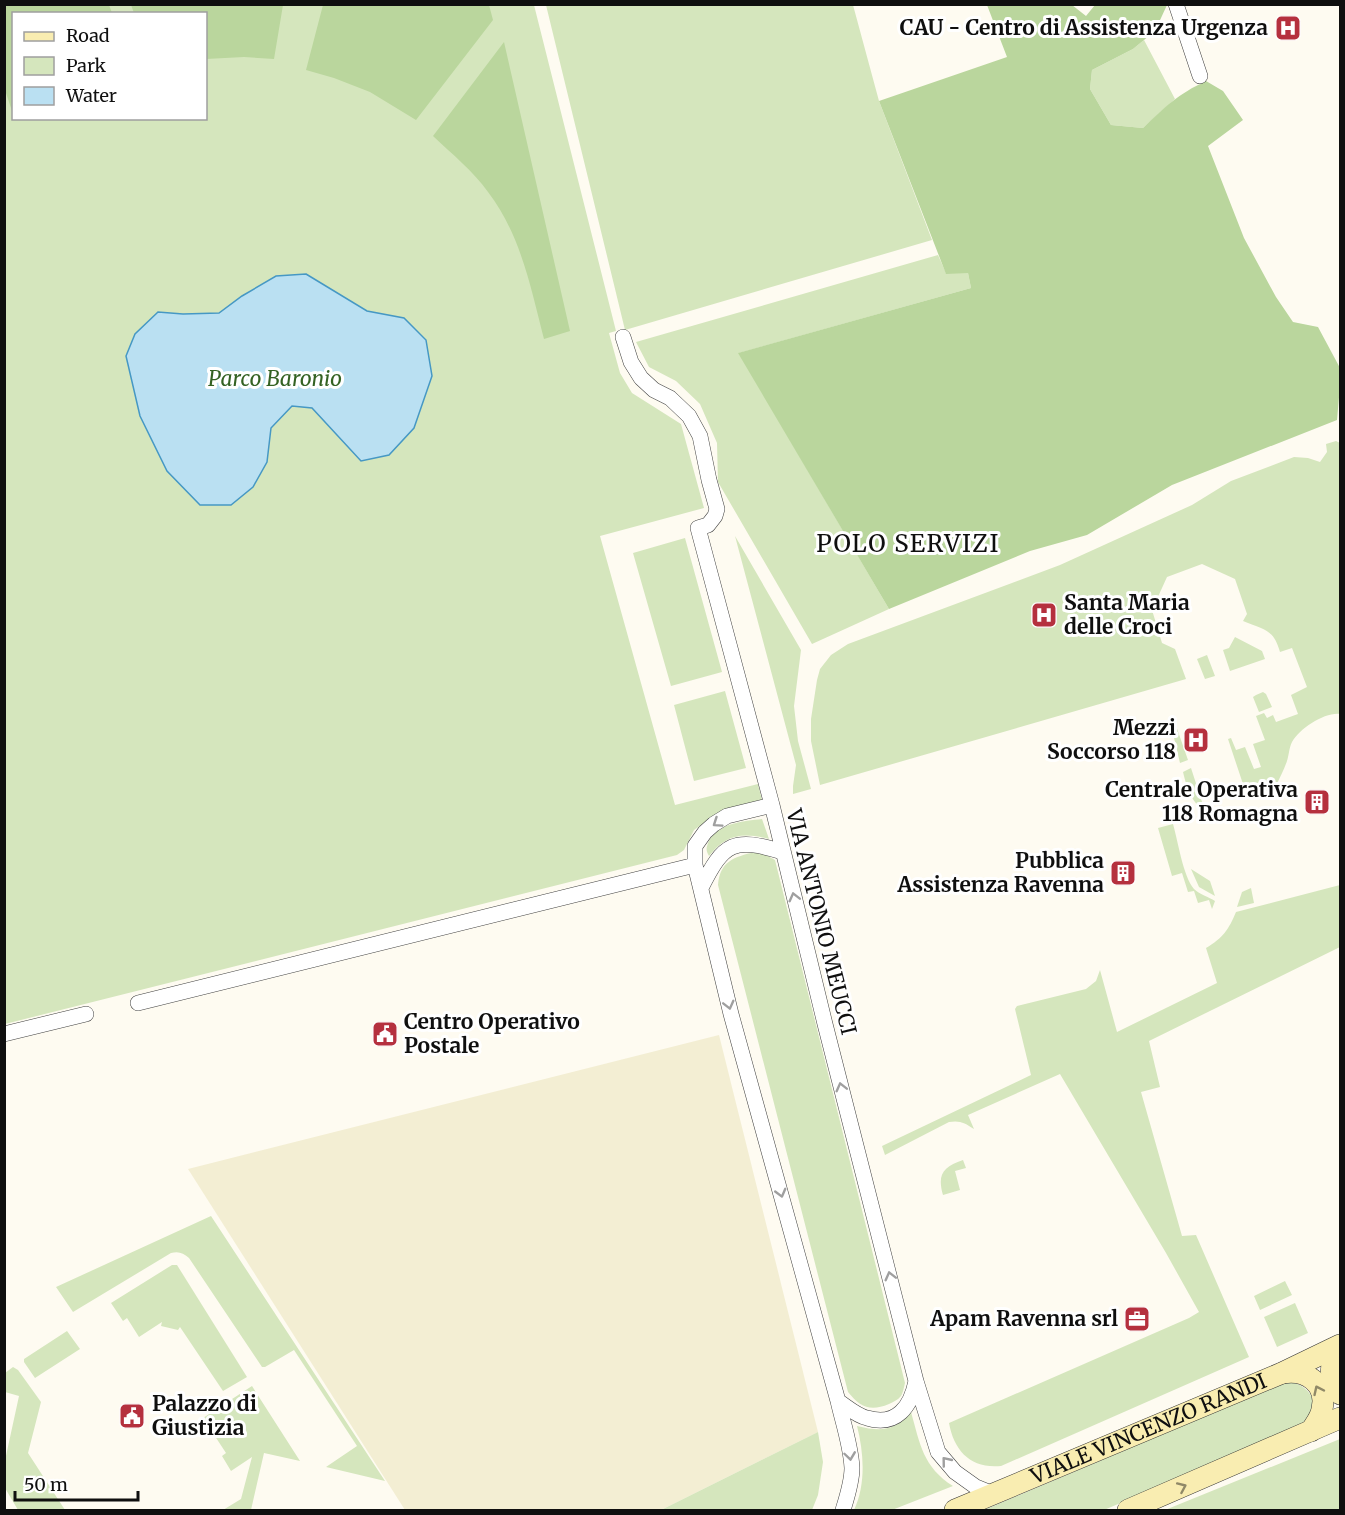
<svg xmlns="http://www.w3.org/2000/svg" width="1345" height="1515" viewBox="0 0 1345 1515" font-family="Merriweather,serif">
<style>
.farmland{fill:#f3eed3}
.green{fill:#d5e6bd;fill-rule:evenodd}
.forest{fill:#bad69d}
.water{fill:#bae0f2;stroke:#4698c4;stroke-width:1.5}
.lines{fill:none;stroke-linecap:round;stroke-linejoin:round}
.street-casing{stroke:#424242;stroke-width:16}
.secondary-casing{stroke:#313131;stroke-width:22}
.street{stroke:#fff;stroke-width:15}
.secondary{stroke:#f9edb1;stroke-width:21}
.oneway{stroke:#9f9f9f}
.oneway2{stroke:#908968}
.labels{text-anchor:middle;stroke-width:6;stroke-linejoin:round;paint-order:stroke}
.poi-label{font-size:21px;font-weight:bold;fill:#0f0f0f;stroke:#fff;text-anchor:end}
.park-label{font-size:21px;font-style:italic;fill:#346223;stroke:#fff}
.street-label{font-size:21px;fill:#0f0f0f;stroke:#fff}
.quarter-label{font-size:24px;letter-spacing:1.5px;fill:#0f0f0f;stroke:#fff}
</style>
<rect width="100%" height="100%" fill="#fefbf1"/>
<path class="farmland" d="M719,1035L818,1432L661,1510H405L188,1169Z"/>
<path class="green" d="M4,5H534L616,331L609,333L620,373L632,393L681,424L704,508L600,536L675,805L758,784L762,800L708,820L694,830L684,850L677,855L5,1024ZM14,14H206V118H14Z
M546,5H853L879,101L932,240L625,330Z
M1144,40L1175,99L1143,128L1111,125L1090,89L1092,70L1133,49Z
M938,255L946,273H968L971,288L739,353L889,609L812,644L718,482L717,443L700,404L676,381L649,367L636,342Z
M1336,441L1340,443V714C1325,712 1300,728 1292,742C1289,748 1289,755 1287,761C1284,770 1279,779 1275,788L1254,795L1249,782L1243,784L1228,739L1231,738L1236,750L1245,747L1254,769L1261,767L1253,744L1265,740L1256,716L1264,713L1267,718L1273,715L1276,722L1298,714L1291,695L1307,687L1292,648L1280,652C1273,628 1264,630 1243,621L1247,614L1235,579L1202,564L1167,577L1152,610L1162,643L1175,649L1186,679L820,785L811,741V719L817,680L820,669L831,655L848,644L1060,565L1192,505L1231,481L1294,457L1308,458L1320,462L1327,452L1326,444Z
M735,536L801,650L794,706L798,741L811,789L793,794V786L796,765Z
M685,538L722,672L671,686L633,553Z
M1235,637L1262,651L1265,659L1230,671L1223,650L1229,648Z
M1207,655L1215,676L1205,679L1197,659Z
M725,691L746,768L694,781L674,705Z
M1263,692L1266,694L1272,707L1259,712L1253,697L1256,695Z
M1174,720L1188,760L1180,763L1170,721Z
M1191,768L1204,808H1200C1190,798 1186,785 1183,772Z
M762,819L769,839C743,832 726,834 709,856C706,851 706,849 708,843C716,823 744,821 762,819Z
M1173,824C1178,841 1183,876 1194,889C1199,894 1209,897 1215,901L1212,909L1209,900L1198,903L1194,891L1188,892L1182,873L1172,876L1158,828Z
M755,852L766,855L775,860L905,1383C904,1387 903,1393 901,1396C898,1400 893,1402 889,1404C870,1412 860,1407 848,1392L718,885C720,861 734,857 755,852Z
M1191,869L1210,881L1215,896L1199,887Z
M1340,885V947L1149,1041L1160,1087L1141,1092L1182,1236L1196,1235L1249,1357L1001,1466C971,1469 954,1451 949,1423L1189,1318L1199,1312L1166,1253L1060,1074L968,1115L974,1129C965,1123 960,1120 949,1122L885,1155L882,1146L1031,1075L1015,1009L1017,1006L1086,989L1096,981L1100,970L1117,1032L1217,983L1206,948C1223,938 1229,929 1236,912Z
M1251,888L1254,903L1237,907L1242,892Z
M963,1160L966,1168L955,1171L960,1190L943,1195C937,1174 943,1167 963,1160Z
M211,1216L385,1481L326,1467L357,1446L294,1350L265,1367H262L189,1258C183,1253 179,1251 171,1253L73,1312L56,1287Z
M172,1265H177L247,1377L223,1391L180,1327L178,1330L161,1326L162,1322L139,1337L127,1318L123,1321L111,1303Z
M1285,1281L1292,1295L1260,1310L1254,1296Z
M1295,1303L1308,1333L1277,1347L1264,1317Z
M67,1331L80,1349L35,1378L24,1362V1359Z
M13,1367L18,1370L41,1402L28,1453L65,1510H18L5,1488L4,1465L19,1396L5,1392V1373Z
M1287,1381C1301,1384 1310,1389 1314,1403L1305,1425L1104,1510H984Z
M252,1386L300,1461L264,1453L251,1510H223L241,1499L252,1457L231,1471L222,1456L226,1453L203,1418Z
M911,1412C920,1444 923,1467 953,1486L892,1510H854C866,1485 864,1453 857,1426C881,1432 895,1431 911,1412Z
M818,1432L823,1462L818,1495L812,1510H661Z
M1340,1439V1510H1165Z"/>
<path class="forest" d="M5,4L109,5L112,13L14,14L13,114L5,90Z
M131,5H283L274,59L244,57L206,59V14L134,13Z
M323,5H489L493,20L416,120L370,92L334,78L306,70Z
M987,5H1072L1086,16L1095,5H1167L1155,31L1133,49L1092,70L1090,89L1111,125L1143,128C1165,107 1178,94 1206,81L1223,91L1243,120L1208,146L1244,238L1276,297L1293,322L1318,327L1340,368V386L1337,420L1172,485L1087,535L1030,551L889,609L738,353L971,288L968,273L946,274L879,101L1007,57Z
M504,42L570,331L544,339C531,289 521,235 488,192C473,171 452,154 433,136Z"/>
<path class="water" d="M306,274L367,311L404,318L426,340L432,376L414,428L389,455L361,461L312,408L292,406L271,428L267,462L253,487L231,505H200L167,471L140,416L126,356L135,334L158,312L183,314L219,313L242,296L276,276Z"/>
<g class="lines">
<g class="street-casing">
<path id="street" d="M1176,4L1200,76
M623,337L631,362L641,378L654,390L670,398L689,416L700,436L709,480L717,509L715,516L708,525L698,528L772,805L825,1024L916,1381L938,1452L955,1472L976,1487L993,1494
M772,805L727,816L714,824L705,832L695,846V865L731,1014L838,1401C843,1423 851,1446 852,1468C852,1482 847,1497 843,1510
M701,888C724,842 733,837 783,852
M138,1003L695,865
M4,1034L86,1014
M838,1401C847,1407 857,1416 867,1418C897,1427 911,1406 916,1381"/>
</g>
<g class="secondary-casing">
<g id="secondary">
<path d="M1340,1348C1328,1362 1329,1380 1340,1394"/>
<path d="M1283,1373C1306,1369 1328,1384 1322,1409C1321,1417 1315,1424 1311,1431"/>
<path id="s1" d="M955,1510L1282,1373L1340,1345"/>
<path d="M1128,1510L1340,1418"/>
</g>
</g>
<use href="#street" class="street"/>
<use href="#secondary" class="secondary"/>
</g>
<defs><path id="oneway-chevron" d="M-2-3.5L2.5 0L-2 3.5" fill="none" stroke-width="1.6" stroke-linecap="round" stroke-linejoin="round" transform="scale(1.5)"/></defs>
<g class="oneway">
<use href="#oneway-chevron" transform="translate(717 823) rotate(146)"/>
<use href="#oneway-chevron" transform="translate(794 897) rotate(-104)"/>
<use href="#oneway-chevron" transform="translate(729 1005) rotate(76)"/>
<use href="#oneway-chevron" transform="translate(841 1087) rotate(-104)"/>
<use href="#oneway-chevron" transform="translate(781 1193) rotate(75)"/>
<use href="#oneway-chevron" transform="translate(890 1276) rotate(-104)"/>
<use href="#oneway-chevron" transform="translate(850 1456) rotate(82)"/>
<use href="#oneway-chevron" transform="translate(946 1461) rotate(-129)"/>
</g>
<g class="oneway2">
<use href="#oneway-chevron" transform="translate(1318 1390) rotate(-115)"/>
<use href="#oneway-chevron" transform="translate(1182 1487) rotate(-24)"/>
</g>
<defs>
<g id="hospital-square" transform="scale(1.35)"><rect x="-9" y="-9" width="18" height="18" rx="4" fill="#b5303e" stroke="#fff"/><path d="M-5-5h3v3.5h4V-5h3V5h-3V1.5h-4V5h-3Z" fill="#fff"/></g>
<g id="building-square" transform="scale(1.35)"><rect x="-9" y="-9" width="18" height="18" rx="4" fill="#b5303e" stroke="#fff"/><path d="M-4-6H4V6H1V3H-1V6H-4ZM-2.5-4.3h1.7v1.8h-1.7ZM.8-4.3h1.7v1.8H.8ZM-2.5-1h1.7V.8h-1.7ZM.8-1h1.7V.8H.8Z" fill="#fff"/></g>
<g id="civic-square" transform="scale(1.35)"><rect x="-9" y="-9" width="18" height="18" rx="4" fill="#b5303e" stroke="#fff"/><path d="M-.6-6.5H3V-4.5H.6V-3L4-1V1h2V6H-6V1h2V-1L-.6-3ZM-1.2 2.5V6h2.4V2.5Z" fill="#fff"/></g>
<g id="office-square" transform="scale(1.35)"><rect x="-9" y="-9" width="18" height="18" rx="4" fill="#b5303e" stroke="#fff"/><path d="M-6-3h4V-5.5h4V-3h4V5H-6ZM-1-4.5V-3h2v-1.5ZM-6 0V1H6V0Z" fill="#fff"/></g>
</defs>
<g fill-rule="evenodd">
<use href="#hospital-square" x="1288" y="28"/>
<use href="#hospital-square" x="1044" y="615"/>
<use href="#hospital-square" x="1196" y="740"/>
<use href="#building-square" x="1317" y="802"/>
<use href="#building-square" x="1123" y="873"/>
<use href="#civic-square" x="385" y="1034"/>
<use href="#office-square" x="1137" y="1319"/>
<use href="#civic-square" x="132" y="1416"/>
</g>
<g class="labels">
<g class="poi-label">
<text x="1268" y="35">CAU - Centro di Assistenza Urgenza</text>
<text x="1064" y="610" text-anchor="start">Santa Maria<tspan x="1064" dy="24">delle Croci</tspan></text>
<text x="1176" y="735">Mezzi<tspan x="1176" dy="24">Soccorso 118</tspan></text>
<text x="1298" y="797">Centrale Operativa<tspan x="1298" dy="24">118 Romagna</tspan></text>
<text x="1104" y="868">Pubblica<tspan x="1104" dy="24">Assistenza Ravenna</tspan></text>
<text x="404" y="1029" text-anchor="start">Centro Operativo<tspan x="404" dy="24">Postale</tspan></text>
<text x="1118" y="1326">Apam Ravenna srl</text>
<text x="152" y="1411" text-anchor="start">Palazzo di<tspan x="152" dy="24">Giustizia</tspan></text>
</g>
<g class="park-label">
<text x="275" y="386">Parco Baronio</text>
</g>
<g class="street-label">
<text transform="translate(821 922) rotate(76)" y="7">VIA ANTONIO MEUCCI</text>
<text dy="7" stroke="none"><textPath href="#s1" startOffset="210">VIALE VINCENZO RANDI</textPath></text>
</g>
<g class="quarter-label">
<text x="908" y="552">POLO SERVIZI</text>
</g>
</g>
<rect width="1345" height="1515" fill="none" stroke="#0f0f0f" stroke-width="12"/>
<rect x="12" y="12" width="195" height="108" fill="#ffffff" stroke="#9f9f9f" stroke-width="1.5"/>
<rect x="24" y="32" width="30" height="9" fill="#f9edb1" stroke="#9f9f9f" stroke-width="1.5"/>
<text x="66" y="42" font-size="18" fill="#0f0f0f">Road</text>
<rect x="24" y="57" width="30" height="18" fill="#d5e6bd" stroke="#9f9f9f" stroke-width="1.5"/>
<text x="66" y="72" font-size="18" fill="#0f0f0f">Park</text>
<rect x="24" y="87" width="30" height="18" fill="#bae0f2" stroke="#9f9f9f" stroke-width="1.5"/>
<text x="66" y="102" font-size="18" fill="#0f0f0f">Water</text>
<path d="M15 1491v9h123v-9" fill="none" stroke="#0f0f0f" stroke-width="3"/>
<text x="24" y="1491" font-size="18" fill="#0f0f0f" stroke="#ffffff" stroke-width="4.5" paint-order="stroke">50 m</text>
</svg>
